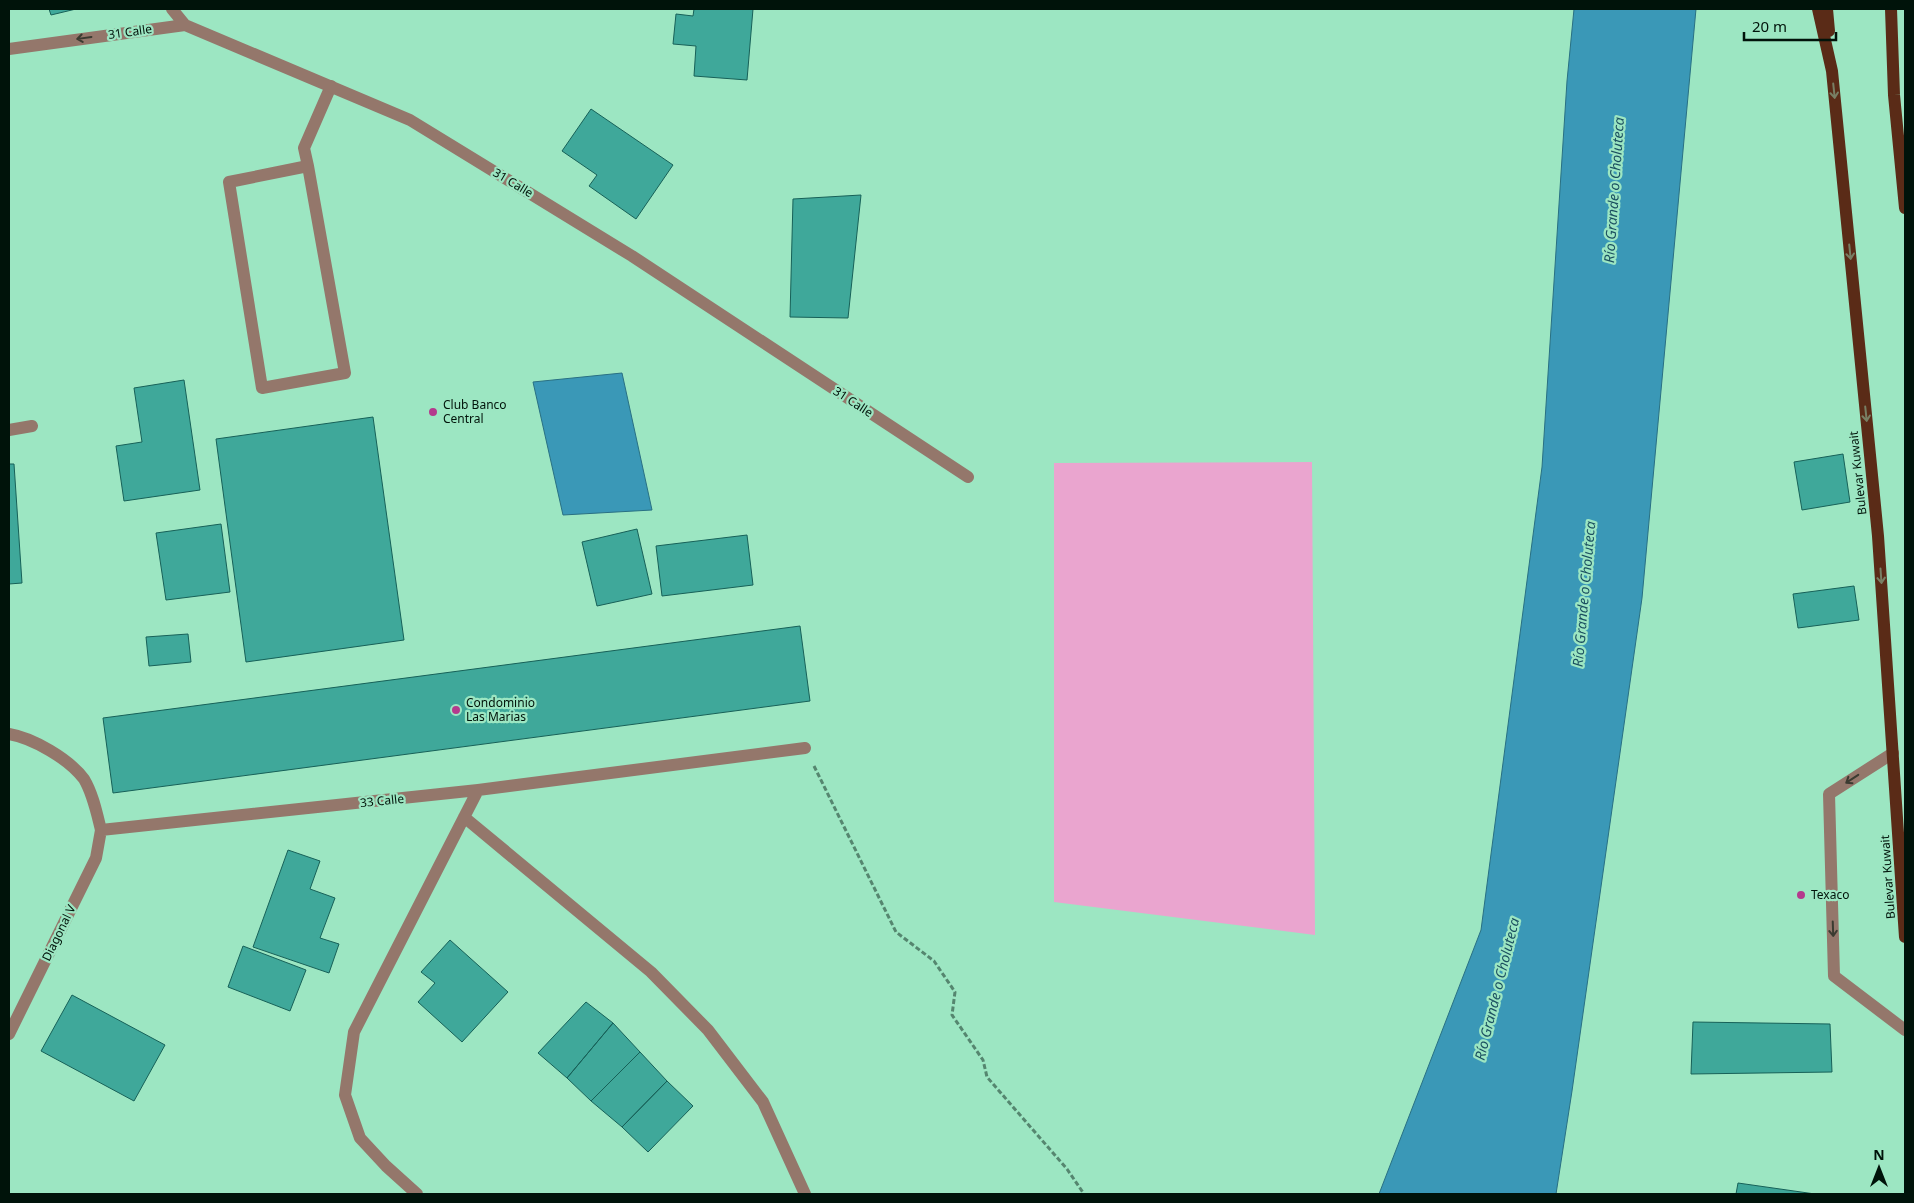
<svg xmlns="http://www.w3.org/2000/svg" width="1914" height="1203" viewBox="0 0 1914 1203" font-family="'Noto Sans',sans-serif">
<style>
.green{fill:#eaa5cf}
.water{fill:#3a98b7;stroke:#297083}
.building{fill:#3fa89a;stroke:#176158}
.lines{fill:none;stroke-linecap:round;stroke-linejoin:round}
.path{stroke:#55866f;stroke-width:3;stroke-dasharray:5 2.5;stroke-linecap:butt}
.lane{stroke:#94776b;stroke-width:12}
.street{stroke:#94776b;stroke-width:12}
.primary{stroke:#5a2b17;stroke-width:12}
.oneway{stroke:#3b3b31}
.oneway2{stroke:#787f64}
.poi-dot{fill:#b43a8d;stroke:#9ce6c2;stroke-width:2}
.labels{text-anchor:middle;stroke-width:4.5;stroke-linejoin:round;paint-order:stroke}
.street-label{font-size:12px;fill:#00130a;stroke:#9ce6c2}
.poi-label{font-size:12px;fill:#00130a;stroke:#9ce6c2;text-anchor:start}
.water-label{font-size:14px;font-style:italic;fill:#1b4f60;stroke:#9ce6c2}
</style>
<rect width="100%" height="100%" fill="#9ce6c2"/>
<path class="green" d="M1312,462L1315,935L1054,902V463Z"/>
<path class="water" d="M1574,9H1696L1642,598L1572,1091L1556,1194H1379L1481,930L1542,467L1567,81Z
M622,373L652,510L563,515L533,382Z"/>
<path class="building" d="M49,9H76L51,15Z
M694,9H753L747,80L694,76L696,46L673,44L676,14L693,16Z
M591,109L673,165L636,219L589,186L597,175L562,151Z
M861,195L848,318L790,317L793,199Z
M184,380L200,490L124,501L116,446L142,442L134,388Z
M373,417L404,640L246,662L216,439Z
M1843,454L1850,502L1802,510L1794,462Z
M9,464H14L22,583L9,584Z
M221,524L230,592L166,600L156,533Z
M637,529L652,594L597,606L582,542Z
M747,535L753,585L662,596L656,546Z
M1854,586L1859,620L1798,628L1793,594Z
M800,626L810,701L113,793L103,718Z
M188,634L191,662L149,666L146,637Z
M288,850L320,861L310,889L335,898L320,938L339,944L329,973L253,947Z
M450,940L508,992L462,1042L418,1002L435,983L421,972Z
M243,946L306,970L290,1011L228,987Z
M72,995L165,1045L134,1101L41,1051Z
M586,1002L613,1023L567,1078L538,1053Z
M1693,1022L1830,1024L1832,1072L1691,1074Z
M613,1023L640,1052L591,1101L567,1078Z
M640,1052L667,1081L622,1127L591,1101Z
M667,1081L693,1106L648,1152L622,1127Z
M1738,1183L1815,1194H1736Z"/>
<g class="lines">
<path class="path" d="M814,766L896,932L934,961L955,992L952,1015L983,1060L987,1077L1067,1169L1084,1194"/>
<path class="lane" d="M308,166L229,182L262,388L345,373L308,166L304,148L331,86
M1893,753L1829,794L1834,976L1905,1030"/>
<path class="street" d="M172,9L185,25
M9,49L185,25L410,120L632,256L968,477
M9,430L32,426
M9,734C33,738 69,759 84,779C93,794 97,814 101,830L478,790L805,748
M464,817L651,972L708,1030L763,1102L805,1194
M9,1034L96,858L101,830
M417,1194L386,1166L360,1138L345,1095L354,1032L478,790"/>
<path class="primary" d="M1818,9L1832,71L1878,536L1905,937
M1827,9L1829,31
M1891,9L1894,95L1905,208"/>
</g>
<defs><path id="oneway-shaft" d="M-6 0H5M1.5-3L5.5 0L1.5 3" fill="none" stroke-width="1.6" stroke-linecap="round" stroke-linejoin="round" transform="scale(1.25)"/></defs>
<g class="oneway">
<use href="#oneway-shaft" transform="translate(84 38) rotate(172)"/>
<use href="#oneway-shaft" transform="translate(1852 779) rotate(147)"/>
<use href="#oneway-shaft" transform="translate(1833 929) rotate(88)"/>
</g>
<g class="oneway2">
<use href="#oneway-shaft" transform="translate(1834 91) rotate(84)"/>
<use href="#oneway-shaft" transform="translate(1850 252) rotate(84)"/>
<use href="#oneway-shaft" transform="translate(1866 414) rotate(84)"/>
<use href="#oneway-shaft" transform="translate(1881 576) rotate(86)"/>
</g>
<g class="poi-dot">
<circle cx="433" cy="412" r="5"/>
<circle cx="456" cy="710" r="5"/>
<circle cx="1801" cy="895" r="5"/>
</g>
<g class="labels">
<g class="street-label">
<text transform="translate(130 32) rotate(-8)" y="4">31 Calle</text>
<text transform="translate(513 183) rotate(31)" y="4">31 Calle</text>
<text transform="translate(853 402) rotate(33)" y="4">31 Calle</text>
<text transform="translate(1858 473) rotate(-96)" y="4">Bulevar Kuwait</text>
<text transform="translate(382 801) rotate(-6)" y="4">33 Calle</text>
<text transform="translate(1888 877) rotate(-94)" y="4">Bulevar Kuwait</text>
<text transform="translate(59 933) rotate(-64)" y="4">Diagonal V</text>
</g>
<g class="poi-label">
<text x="443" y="409">Club Banco<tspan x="443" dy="14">Central</tspan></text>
<text x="466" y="707">Condominio<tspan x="466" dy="14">Las Marias</tspan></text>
<text x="1811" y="899">Texaco</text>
</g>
<g class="water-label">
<text transform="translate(1614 190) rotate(-86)" y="5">Río Grande o Choluteca</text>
<text transform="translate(1584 594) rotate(-85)" y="5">Río Grande o Choluteca</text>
<text transform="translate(1497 989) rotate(-76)" y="5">Río Grande o Choluteca</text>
</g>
</g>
<rect width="1914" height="1203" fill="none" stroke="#00130a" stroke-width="20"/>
<g transform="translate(1879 1168)" stroke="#9ce6c2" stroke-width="4" paint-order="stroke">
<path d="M0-4L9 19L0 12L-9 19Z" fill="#00130a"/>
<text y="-8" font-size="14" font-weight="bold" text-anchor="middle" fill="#00130a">N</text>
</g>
<path d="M1744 32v8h92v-8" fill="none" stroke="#00130a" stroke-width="2.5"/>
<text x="1752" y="32" font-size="15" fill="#00130a" stroke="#9ce6c2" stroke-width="4" paint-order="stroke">20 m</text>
</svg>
